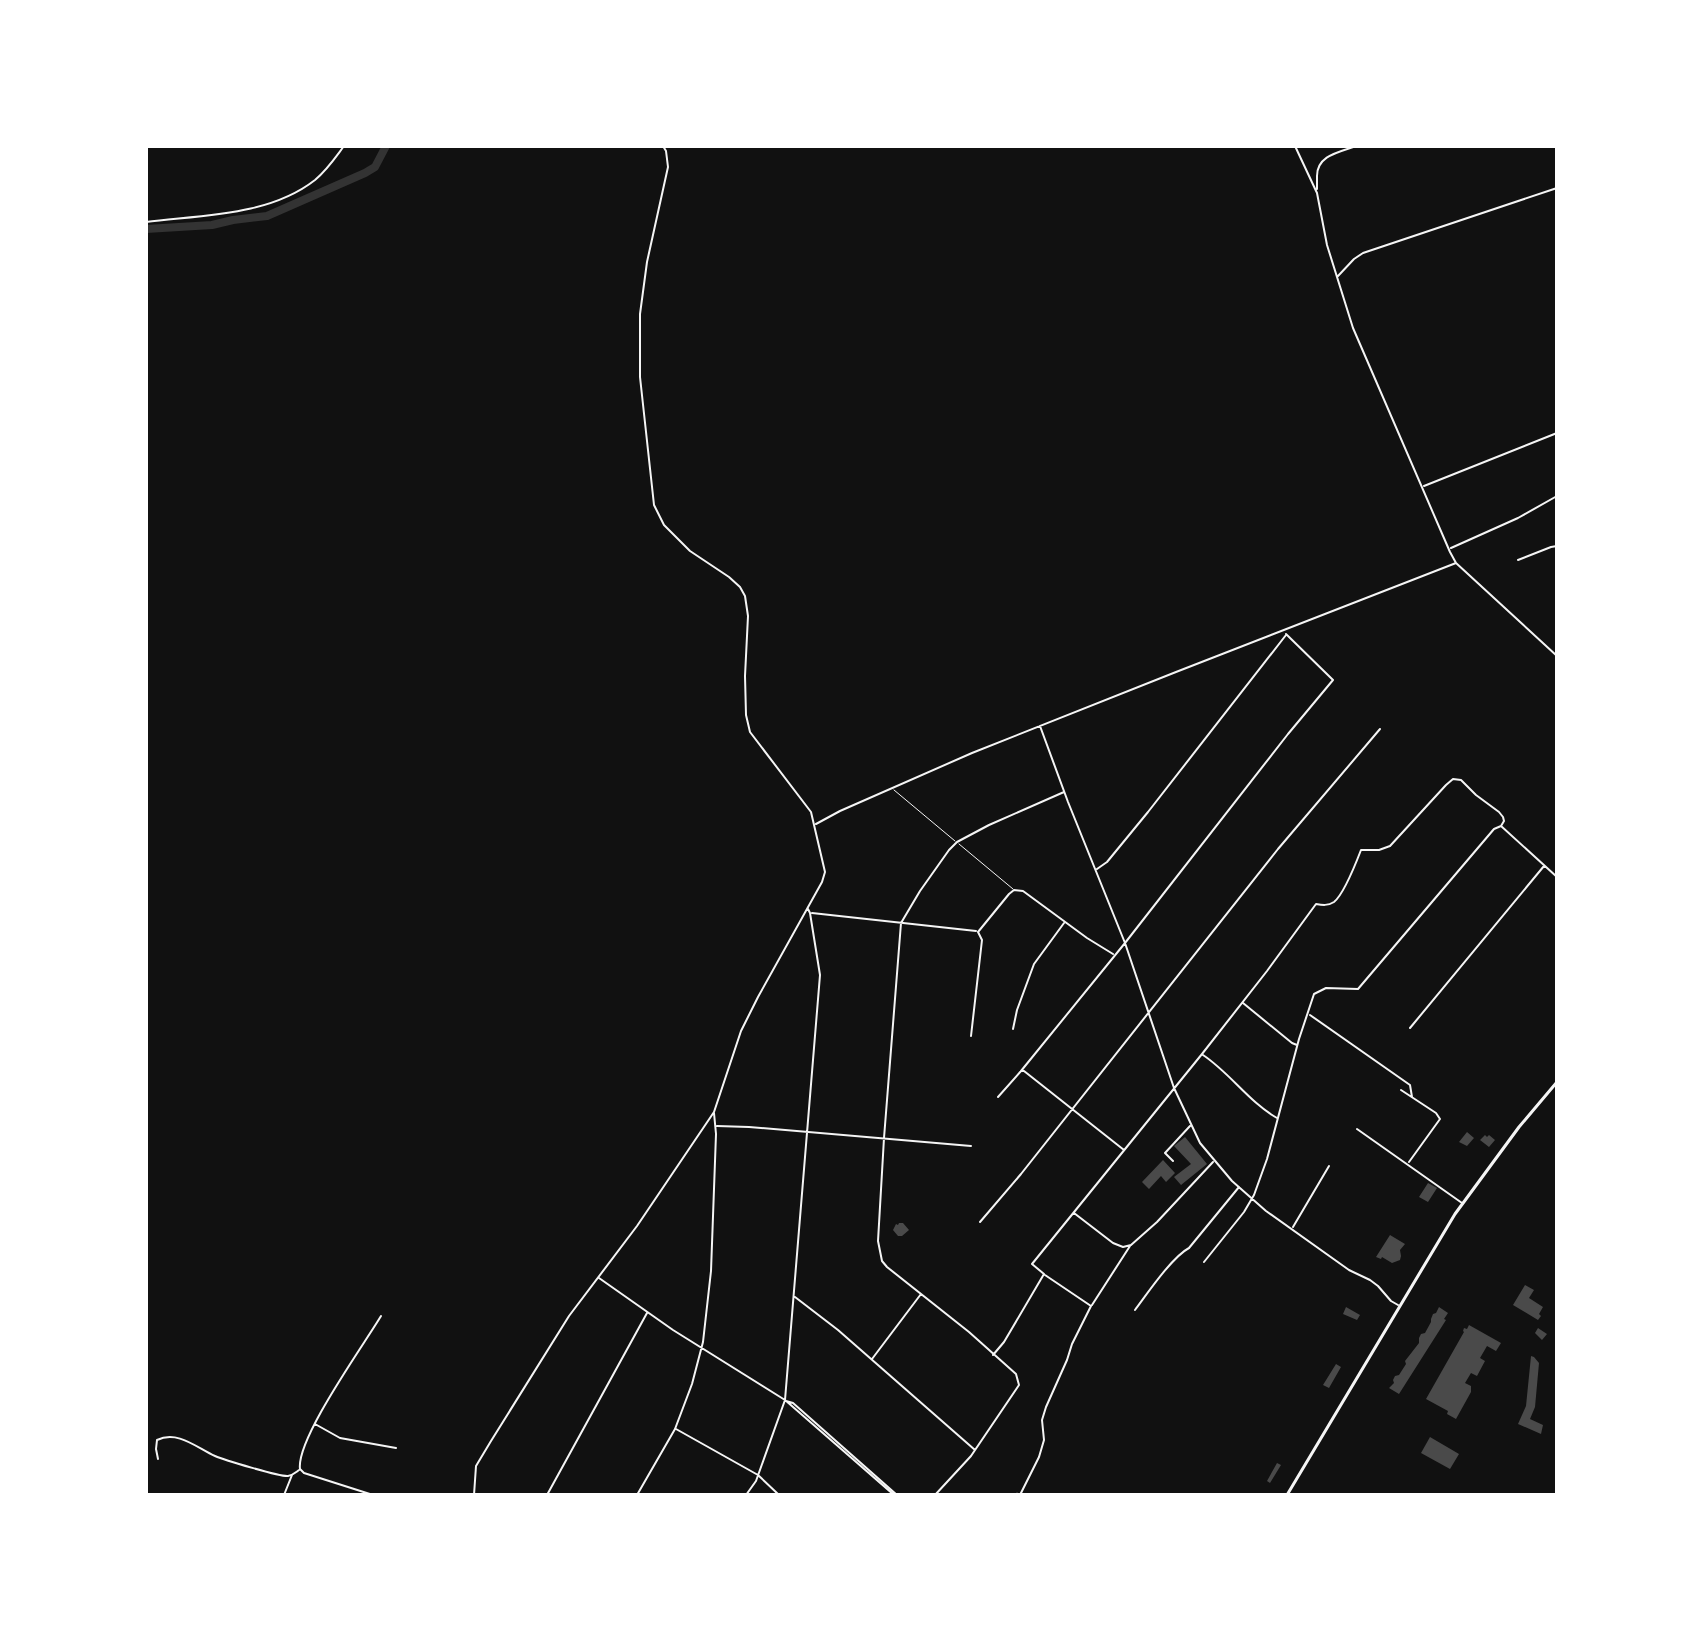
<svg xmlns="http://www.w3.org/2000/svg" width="1703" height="1641" viewBox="0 0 1703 1641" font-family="Arial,sans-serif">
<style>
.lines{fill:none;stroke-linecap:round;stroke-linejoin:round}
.stream{stroke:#333;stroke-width:2}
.river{stroke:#333;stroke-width:8}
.building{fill:#4a4a4a}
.service{stroke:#f5f5f5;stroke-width:1}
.minor{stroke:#f5f5f5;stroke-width:2}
.trunk{stroke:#f5f5f5;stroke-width:3}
</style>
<rect width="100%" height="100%" fill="#111"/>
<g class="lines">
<path class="stream" d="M1016,1495L1017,1493"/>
<path class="river" d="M146,229L212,225L233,220L267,216L365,173L375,167L386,146"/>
</g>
<path class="building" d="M1467,1132L1474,1138L1467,1146L1459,1142Z
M1485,1135L1487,1137L1489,1135L1495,1140L1489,1147L1480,1140Z
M1185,1137L1207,1164L1181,1185L1174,1177L1191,1164L1174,1146Z
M1163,1160L1175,1173L1166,1182L1161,1176L1149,1189L1142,1182Z
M1428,1183L1437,1188L1428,1202L1419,1197Z
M899,1223H903L909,1230L902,1236H898L893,1230L896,1224L898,1225Z
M1390,1235L1405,1244L1400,1250L1401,1256L1400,1260L1392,1263L1382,1257L1381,1259L1376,1257Z
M1525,1285L1534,1290L1529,1298L1543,1307L1539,1314L1541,1316L1538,1320L1513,1305Z
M1346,1307L1360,1315L1357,1320L1343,1314Z
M1439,1307L1448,1313L1444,1319L1446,1320L1399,1394L1389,1388L1394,1383L1393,1380L1395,1376L1399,1375L1406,1364L1405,1361L1419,1343V1338L1421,1334L1425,1333L1431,1322V1319L1433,1314L1436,1313Z
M1469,1325L1501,1343L1496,1351L1487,1346L1480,1358L1485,1361L1477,1376L1471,1373L1465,1383L1471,1386V1392L1456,1419L1447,1414L1448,1411L1426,1399L1464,1332L1463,1331L1464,1328L1467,1329Z
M1538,1328L1547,1334L1542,1340L1535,1333Z
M1531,1356L1534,1357L1539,1363L1535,1407L1530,1419L1543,1425L1541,1434L1518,1424L1526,1406Z
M1336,1364L1341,1367L1329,1388L1323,1385Z
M1430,1437L1459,1454L1450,1469L1421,1453Z
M1277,1463L1281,1465L1270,1483L1267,1481Z"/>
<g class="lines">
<path class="service" d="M894,790L955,841
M959,844L1013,889"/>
<path class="minor" d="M1295,146L1317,193L1327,245L1353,328L1450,552L1456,563L1557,656
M1317,189C1317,185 1317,180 1317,176C1317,155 1340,152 1356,146
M146,222C202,215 269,216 315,180C327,170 335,158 344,146
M1338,276L1354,259L1363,253L1557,188
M1424,486L1557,433
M1451,548L1518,518L1557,496
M1518,560L1551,547L1557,546
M1040,726L1068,802L1125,943L1174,1088L1200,1143L1232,1181L1266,1211L1349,1270L1370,1280L1378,1286L1391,1301L1398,1305
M816,824L840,811L972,753L1176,672L1456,563
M1097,869L1107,862L1148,812L1286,635
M812,913L976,931
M978,932L1009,894L1014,890L1023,891L1087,938L1113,954
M1243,1003L1292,1043L1297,1045
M1310,1015L1410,1085L1412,1097
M1410,1028L1544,866
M1013,1029L1017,1010L1034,964L1064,923
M971,1036L982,940L978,932
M1203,1055C1230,1073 1249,1102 1277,1118
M1021,1071L1125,943L1288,734L1333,680L1286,634
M1401,1090L1436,1113L1440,1119L1409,1162
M998,1097L1021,1071H1024L1124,1150
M717,1126L749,1127L971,1146
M1357,1129L1462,1203
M1173,1161L1165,1153L1190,1126
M1074,1213L1113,1243L1123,1247L1131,1245L1157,1222L1213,1162
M980,1222L1021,1174L1278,849L1380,729
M1293,1227L1329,1166
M1204,1262L1244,1212L1254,1195L1267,1159L1299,1039L1314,994L1326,988L1358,989L1494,829L1501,826
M599,1278L673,1330L785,1400L894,1495
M795,1297L838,1330L975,1450
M1092,1305L1130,1246
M1135,1310C1147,1294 1172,1257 1189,1248L1239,1187
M993,1355L1004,1342L1044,1274L1032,1264L1202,1054L1267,971L1316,904C1322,905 1328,906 1334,902C1344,894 1356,863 1361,850H1379L1390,846L1446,785L1453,779L1461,780L1476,795L1499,812L1503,817L1504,821L1501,826L1557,877
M872,1359L921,1294
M786,1401L793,1403L897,1495
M315,1424L340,1438L396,1448
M676,1429L758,1475L779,1495
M158,1459L156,1449L157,1440C178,1430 197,1448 215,1456C224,1460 281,1477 288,1476C293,1475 295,1473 299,1470
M284,1495L292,1475
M373,1495L304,1473L300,1469C296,1439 363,1346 381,1316
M474,1495L476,1466L491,1441L569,1316L637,1226L714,1112L741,1031L758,997L822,882L825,872L811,812L750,732L746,715L745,676L748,616L745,596L740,587L729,577L690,551L664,525L654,505L640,377V314L647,262L668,167L666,151L663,146
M547,1495L647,1313
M637,1495L675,1429L692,1384L703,1342L711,1271L716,1134L714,1113
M746,1495L756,1481L785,1400L820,975L810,913L808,909
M935,1495L971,1456L1019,1385L1016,1374L969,1332L887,1267L882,1261L878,1241L884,1138L901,923L920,891L949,850L957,842L989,825L1064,792
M1020,1495L1039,1457L1044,1440L1042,1420L1046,1407L1067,1360L1072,1344L1091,1306L1045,1275"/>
<path class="trunk" d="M1287,1495L1455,1214L1519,1127L1557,1082"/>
</g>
<rect width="1703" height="1641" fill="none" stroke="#ffffff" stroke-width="296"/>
</svg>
